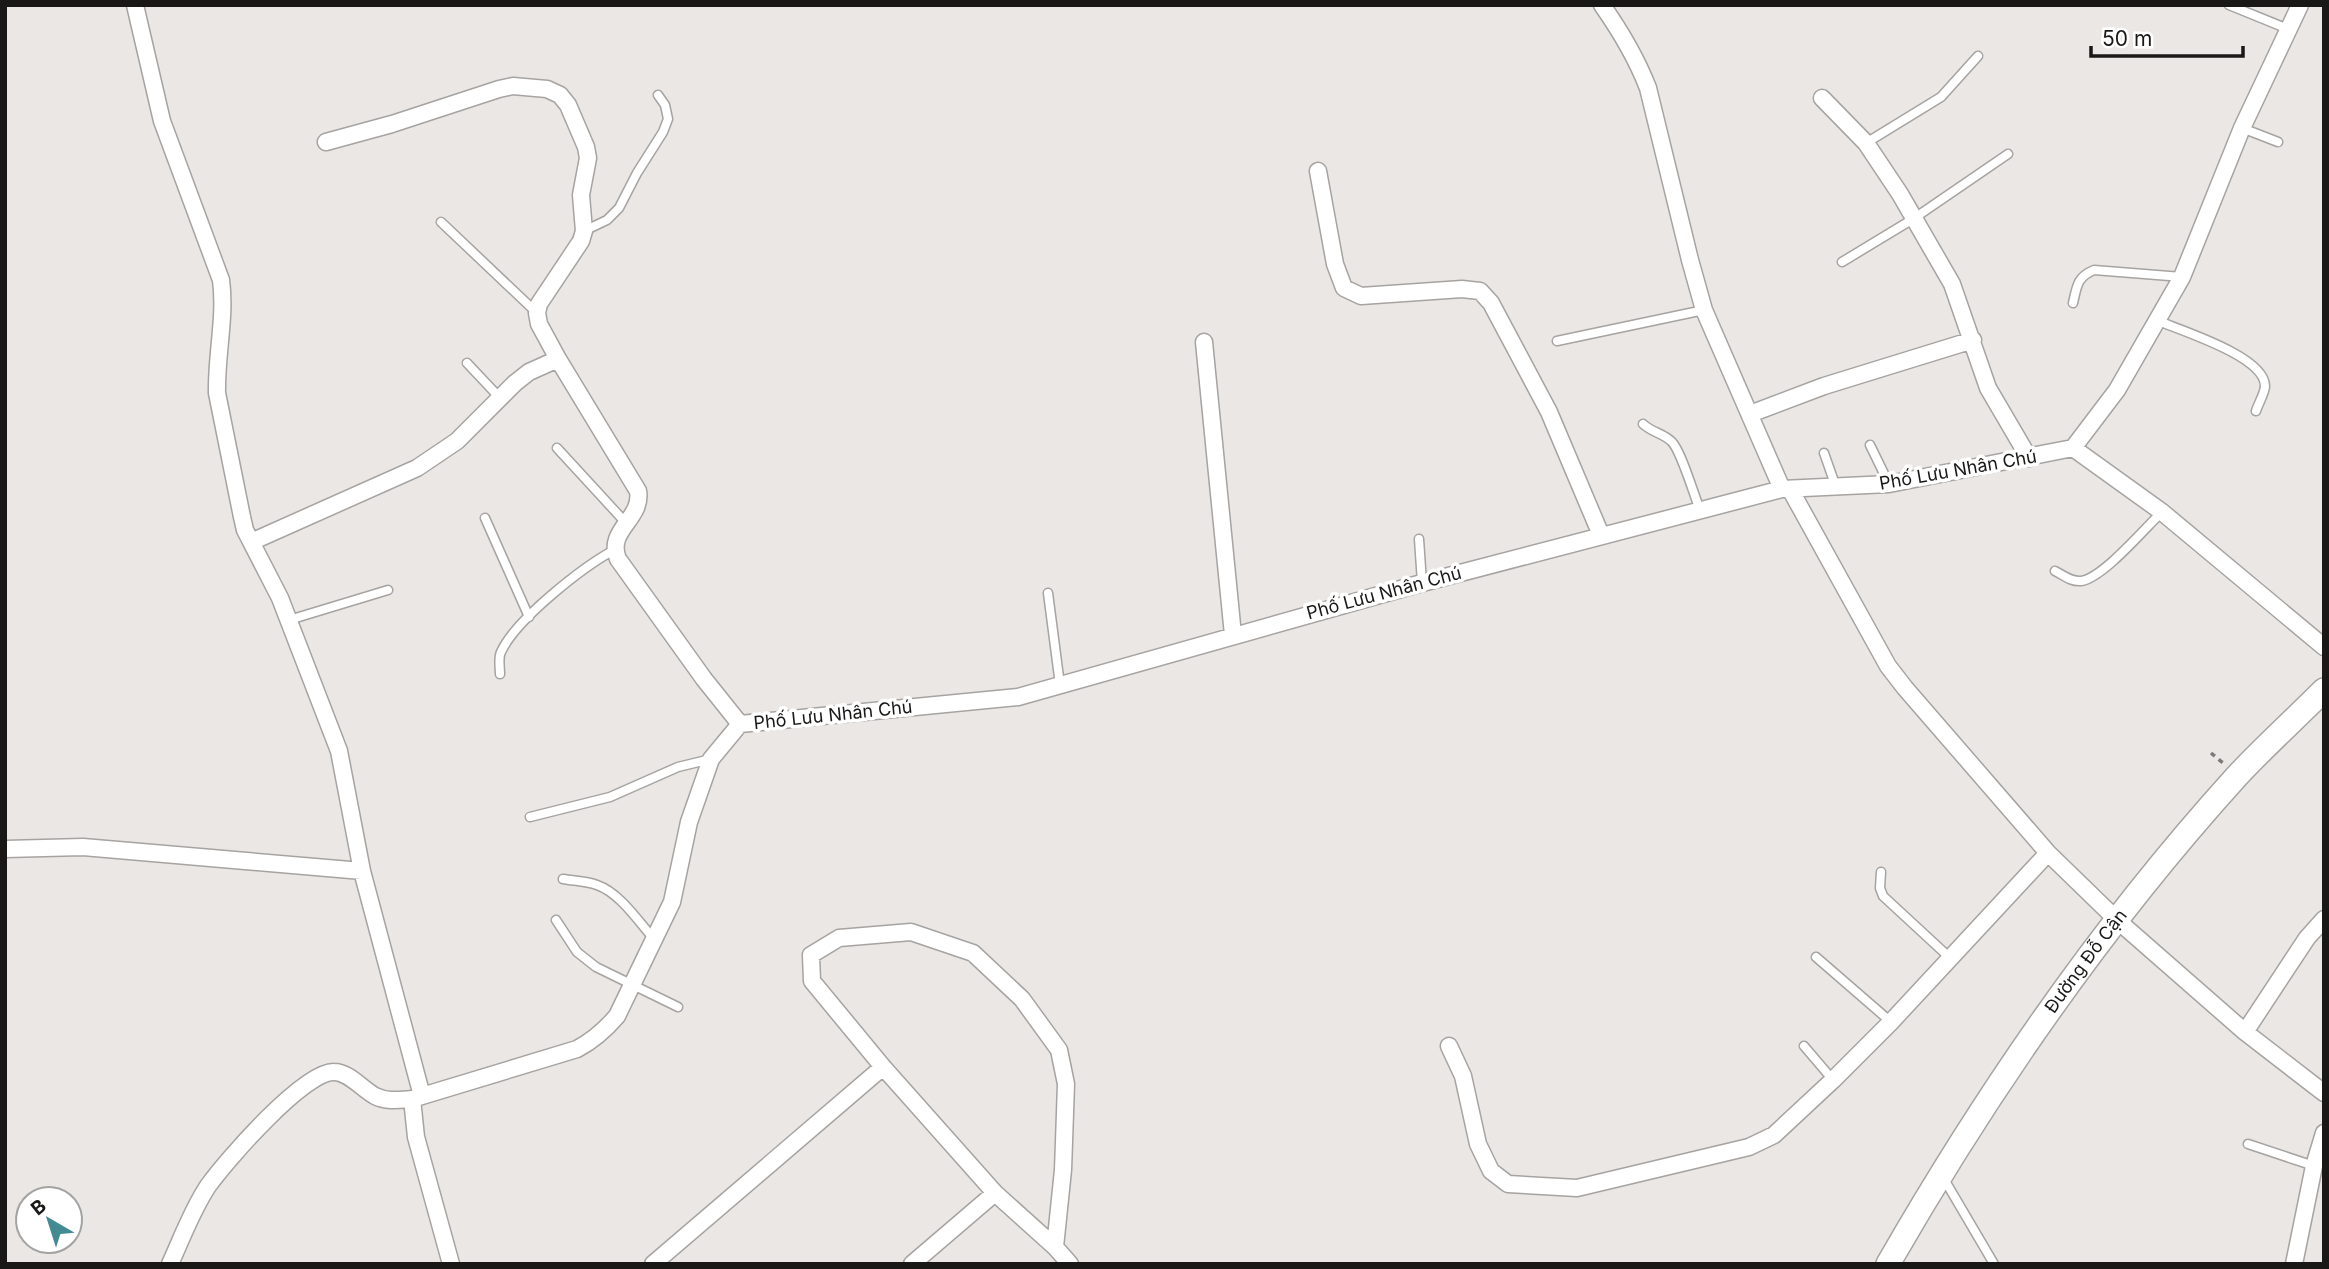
<svg xmlns="http://www.w3.org/2000/svg" width="2329" height="1269" viewBox="0 0 2329 1269" font-family="Inter,sans-serif">
<style>
.lines{fill:none;stroke-linecap:round;stroke-linejoin:round}
.service-casing{stroke:#a6a3a1;stroke-width:11}
.minor-casing{stroke:#a6a3a1;stroke-width:19}
.secondary-casing{stroke:#a6a3a1;stroke-width:26}
.path{stroke:#7c7a79;stroke-width:3.5;stroke-dasharray:5 5;stroke-linecap:butt}
.service{stroke:#fff;stroke-width:8}
.minor{stroke:#fff;stroke-width:16}
.secondary{stroke:#fff;stroke-width:23}
.labels{text-anchor:middle;stroke-width:7;stroke-linejoin:round;paint-order:stroke}
.street-label{font-size:18px;fill:#191817;stroke:#fff}
</style>
<rect width="100%" height="100%" fill="#eae7e5"/>
<g class="lines">
<g class="service-casing">
<path id="service" d="M2229,5L2288,29
M2242,128L2278,142
M1866,143L1941,97L1978,56
M441,222L537,313
M584,231L607,220L619,208L637,173L663,132L668,119L665,105L658,95
M1842,262L1913,219L2008,154
M2073,303C2077,286 2077,277 2094,270L2182,277
M2156,320C2179,330 2265,356 2265,386C2265,393 2258,404 2256,411
M1557,341L1704,310
M467,363L500,398
M1643,424C1653,433 1663,433 1672,442C1681,451 1694,495 1700,510
M1870,445L1889,484
M557,448L626,523
M1824,453L1836,487
M485,518L529,617
M1419,539L1422,583
M2055,571C2063,575 2071,582 2081,581C2103,578 2144,529 2162,512
M1048,593L1060,685
M289,620L388,590
M500,674C500,667 498,658 501,652C516,619 583,567 614,550
M530,817L610,797L678,767L711,759
M1881,872L1880,888L1883,896L1949,957
M563,879C574,881 586,881 597,885C620,893 638,921 654,939
M556,920L577,952L596,967L678,1007
M1816,957L1891,1022
M1804,1046L1833,1080
M2248,1144L2314,1166
M1944,1179L1994,1264"/>
</g>
<g class="minor-casing">
<path id="minor" d="M135,5L162,121L221,280C226,317 216,355 217,393L242,517L245,530L280,598L339,751L362,871L422,1096
M1602,5C1621,32 1636,57 1648,88L1690,260L1704,310L1782,489
M1822,98L1866,143L1900,194L1952,284L1988,388L2029,458
M326,142L392,124L499,89L513,86L547,89L560,95L568,105L586,147L588,158L581,195L584,231L581,241L539,304L537,313L539,324L558,359L638,491C643,519 606,530 618,559L704,679L740,724
M1318,171L1335,264L1344,288L1361,296L1462,289L1480,291L1491,303L1549,412L1601,535
M1204,342L1233,635
M1750,414L1824,386L1973,340
M2073,448L2162,512L2324,647
M1790,489L1888,666L1905,688L2048,853L2117,920L2245,1032L2324,1093
M251,542L417,468L457,441L515,383L529,372L558,359
M5,849L83,847L362,871
M2245,1032L2307,938L2324,919
M1449,1046L1463,1076L1478,1144L1491,1171L1508,1184L1577,1188L1749,1147L1774,1135L1833,1080L1891,1022L2048,853
M412,1099L416,1137L451,1264
M1055,1247L1063,1170L1066,1084L1059,1050L1022,999L973,953L911,932L839,938L811,955L812,981L883,1067L995,1193L1055,1247L1070,1264
M170,1264C182,1238 192,1210 208,1186C226,1161 304,1071 334,1072C349,1072 362,1089 375,1096C387,1102 399,1100 412,1099L577,1049C594,1040 605,1030 617,1016L672,902L689,822L711,759L740,724L1018,697L1422,583L1782,489L1889,484L2073,448L2117,390L2182,277L2242,128L2300,5
M653,1264L883,1067
M912,1264L995,1193
M2294,1264L2314,1166L2324,1133"/>
</g>
<g class="secondary-casing">
<g id="secondary">
<path id="s1" d="M1888,1264C1988,1090 2102,925 2237,776C2265,746 2295,719 2324,690"/>
</g>
</g>
<path class="path" d="M2211,753L2223,763"/>
<use href="#service" class="service"/>
<use href="#minor" class="minor"/>
<use href="#secondary" class="secondary"/>
</g>
<g class="labels">
<g class="street-label">
<text transform="translate(1958 470) rotate(-10)" y="6">Phố Lưu Nhân Chú</text>
<text transform="translate(1384 593) rotate(-15)" y="6">Phố Lưu Nhân Chú</text>
<text transform="translate(833 715) rotate(-6)" y="6">Phố Lưu Nhân Chú</text>
<text dy="6" stroke="none"><textPath href="#s1" startOffset="362">Đường Đỗ Cận</textPath></text>
</g>
</g>
<rect width="2329" height="1269" fill="none" stroke="#191817" stroke-width="14"/>
<g transform="translate(49 1220) rotate(321)"><circle r="33" fill="#ffffff" stroke="#a3a3a2" stroke-width="2"/>
<path d="M0-5L12 26L0 18L-12 26Z" fill="#438a93"/>
<text y="-10" font-size="19" font-weight="bold" text-anchor="middle" fill="#191817">B</text>
</g>
<path d="M2091 46v10h152v-10" fill="none" stroke="#191817" stroke-width="3.5"/>
<text x="2102" y="46" font-size="21" fill="#191817" stroke="#ffffff" stroke-width="5" paint-order="stroke">50 m</text>
</svg>
